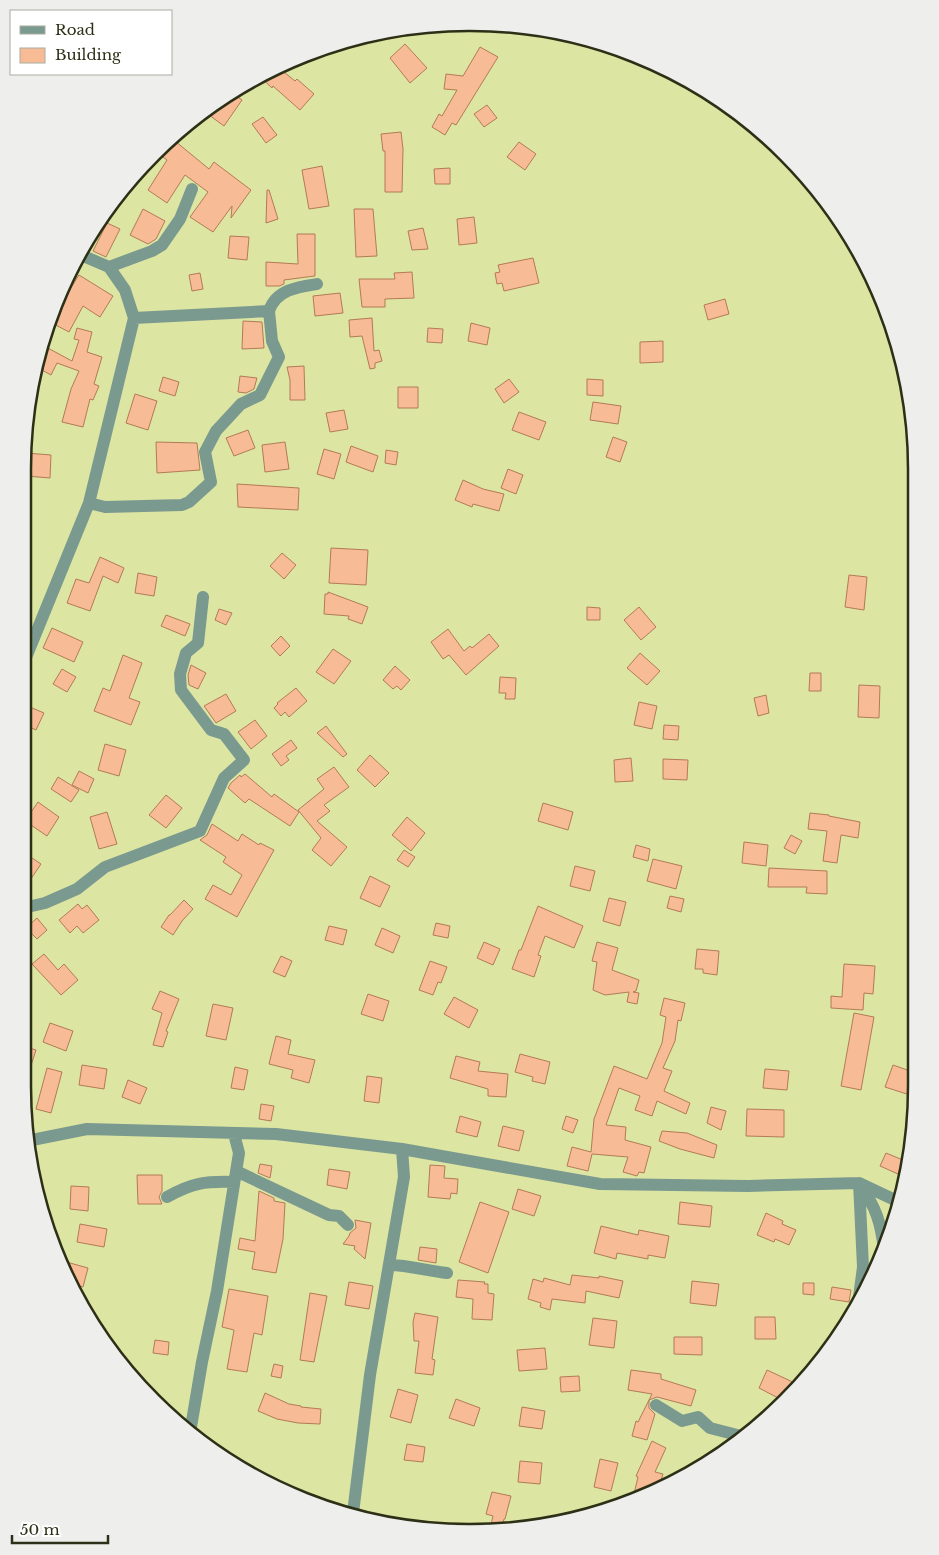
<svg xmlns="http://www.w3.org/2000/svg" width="939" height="1555" viewBox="0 0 939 1555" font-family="'Libre Baskerville',serif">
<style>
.building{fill:#f7bb95;stroke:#b27b56}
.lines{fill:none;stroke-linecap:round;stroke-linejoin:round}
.minor{stroke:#7a9a90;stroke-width:12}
.rim{fill:none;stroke:#2d3016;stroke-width:2.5}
</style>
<rect width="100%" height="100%" fill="#dde5a2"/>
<path class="building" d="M405,44L427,68L410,83L390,58Z
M480,47L498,57L456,125L452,123L445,135L432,127L439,114L442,116L457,90L444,89L446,74L463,76Z
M279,68L295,81L297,79L314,94L300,110L273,86L272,88L259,76Z
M232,93L242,100L224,126L205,112Z
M487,105L497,118L484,127L474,114Z
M263,117L277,135L266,143L252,124Z
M401,132L403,149L402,192H385V151H383L381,134Z
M175,141L209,169L214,162L251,190L231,218L232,206L213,232L190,217L208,192L185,175L167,203L148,190L167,160L163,157Z
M519,142L536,154L525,170L507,157Z
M322,166L329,206L309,209L302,170Z
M450,168V184H435L434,169Z
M267,190H269L278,219L266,223Z
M143,209L165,221L156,239L148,244L130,235Z
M354,209H373L377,256L356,257Z
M474,217L477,243L459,245L457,219Z
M107,223L120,229L106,257L93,251Z
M423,228L428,249L412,250L408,231Z
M297,234H315V276L284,280V284L279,286H266V262L298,264Z
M230,236L249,237L247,260L228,258Z
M533,258L539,283L504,291L502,283L497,284L495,273L500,272L498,265Z
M412,272L414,298L385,299V307H362L359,279H395L394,273Z
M200,273L203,289L192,291L189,275Z
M79,275L113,296L100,317L83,306L69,332L50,322L54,306L58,308Z
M340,293L343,313L315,316L313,296Z
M725,299L729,314L708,320L704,305Z
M372,318L374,351L379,350L382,361L375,363V368L370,369L362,336L350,337L349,320Z
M243,321L262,322L264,348L242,349Z
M471,323L490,328L487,345L468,341Z
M77,328L92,332L87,352L102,357L94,384L99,386L93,400L90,399L83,427L62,422L71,389L79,371L57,363L51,375L38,368L44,346L72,361L79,340L74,339Z
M428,328L443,329L442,343L427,342Z
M663,341V362L640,363V342Z
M304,366L305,400H290V380L287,367Z
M240,376L257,378L254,389L246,393L238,392Z
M163,377L179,382L175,396L159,391Z
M509,379L519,392L504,403L495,389Z
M587,379L603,380V396L587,395Z
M398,387H418V408H398Z
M135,394L157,401L148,430L126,423Z
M593,402L621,406L618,424L590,420Z
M344,410L348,429L330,432L326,413Z
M519,412L546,422L539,440L512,430Z
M248,430L255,448L234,456L226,438Z
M613,437L627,442L620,462L606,457Z
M156,442L197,443L200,470L157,473Z
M285,442L289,469L265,472L262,445Z
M351,446L378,456L373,472L346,462Z
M324,449L341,454L334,479L317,474Z
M386,450L398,452L396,465L385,463Z
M26,453L51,455L50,478L26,476Z
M508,469L523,475L516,494L501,488Z
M463,480L483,489L504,494L499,511L473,504L472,507L455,500Z
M237,484L299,488L298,510L238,507Z
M331,548L368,550L366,585L329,583Z
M282,553L296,565L284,579L270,566Z
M100,557L124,568L118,583L103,576L90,611L67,603L76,579L89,583Z
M138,573L157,577L154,596L135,593Z
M849,575L867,577L864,610L845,607Z
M328,592L368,607L362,624L348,619L349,616L324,614L325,594H328Z
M587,607L600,608V620H587Z
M639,607L656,627L641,640L624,620Z
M219,609L232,613L226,625L215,620Z
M166,615L190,624L185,636L161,626Z
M52,628L83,642L74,662L43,648Z
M448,629L464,651L470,646L472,648L489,634L499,646L466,675L449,655L443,659L431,642Z
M281,636L290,646L280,656L271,646Z
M333,649L351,661L334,684L316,672Z
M640,653L660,671L647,685L627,668Z
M123,655L142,663L129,698L140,702L131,725L94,711L103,688L110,691Z
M191,665L206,673L198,689L189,685L188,675Z
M395,666L410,680L401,690L397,686L393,689L383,680Z
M62,669L76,677L67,692L53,684Z
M810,673H821V691H809Z
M500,677L516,678L515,699H505L506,693H499Z
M859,685L880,686L879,718L858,717Z
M296,688L307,701L289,717L285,712L281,716L274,708L278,704L277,703Z
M226,694L236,711L216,723L204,706Z
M766,695L769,713L758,716L754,698Z
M639,702L657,706L652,729L634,725Z
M25,705L44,713L36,730L25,725Z
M255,720L267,736L251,749L238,732Z
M664,725L679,726L678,740L663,739Z
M326,726L347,754L343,757L317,733Z
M291,740L297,748L286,756L289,760L281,766L272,754Z
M105,744L126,750L119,776L98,770Z
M370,755L389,773L375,787L357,770Z
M631,758L633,781L615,782L614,760Z
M663,759L688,760L687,780L663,779Z
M334,767L349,787L324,805L330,811L317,821L347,847L331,866L312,850L321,838L298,810L324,789L317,779Z
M79,771L94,779L88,793L72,785Z
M245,774L272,797L274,794L299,812L290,826L249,799L245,803L228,788L231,783L240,775L241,777Z
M58,777L79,790L71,802L51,789Z
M166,795L182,808L166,828L149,815Z
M38,802L59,817L47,836L25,821Z
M543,803L573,812L568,830L538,821Z
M107,812L117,844L99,849L90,817Z
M810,813L829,815V816L860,822L858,838L841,835L837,863L823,861L827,831L808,829Z
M407,817L425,833L411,851L392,835Z
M212,824L238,841L242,834L259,845L260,843L274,850L237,917L205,899L213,885L231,895L242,875L223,862L226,857L200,840L207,835Z
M791,835L802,841L795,854L784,848Z
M744,842L768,845L766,866L742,863Z
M636,845L650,849L648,861L633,857Z
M404,850L415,857L408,867L397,860Z
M32,858L41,864L24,889V870Z
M653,859L682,866L676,889L647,881Z
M575,866L595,871L590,891L570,886Z
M769,868L827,871V894L806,893L807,887H768Z
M370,876L390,886L380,907L360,898Z
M670,896L684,899L681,912L667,908Z
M609,898L626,902L620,926L603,921Z
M184,900L193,909L182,921L173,935L161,927L169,915H170Z
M78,904L82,909L87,905L99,920L83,933L77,926L70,933L59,920Z
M538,906L583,926L574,948L545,936L538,955L541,956L534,977L512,969L519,950H521Z
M37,918L47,930L37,939L26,928Z
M436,923L450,926L448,938L433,935Z
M329,926L347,930L343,945L325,940Z
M382,928L400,936L393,953L375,945Z
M484,942L500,949L493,965L477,958Z
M597,942L618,948L612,970L639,980L636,991L633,992L639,993L637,1004L627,1002L629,992L605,995L593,990L597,962L592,961Z
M697,949L719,951L717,975L703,973V969H695Z
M44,954L58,970L64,964L78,980L61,995L32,964Z
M281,956L292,961L285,977L273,972Z
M430,961L447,967L441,983L438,982L433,995L419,990Z
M844,964L875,966L873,994L864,993L863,1010L831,1008V996L842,997Z
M160,991L179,999L166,1031L168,1032L163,1047L153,1045L162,1013L152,1009Z
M368,994L389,1001L383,1021L361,1014Z
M454,997L478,1010L469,1028L444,1014Z
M664,998L685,1003L681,1021L678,1020L675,1041L663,1068L672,1071L664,1091L690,1103L686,1114L657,1101L652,1116L635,1110L640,1096L619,1088L606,1125L626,1127L625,1140L651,1147L644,1173L639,1172L637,1176L623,1172L628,1157L592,1154L588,1171L567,1166L572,1147L591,1152L594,1119L614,1066L647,1079L662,1043L666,1017L660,1015Z
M213,1004L233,1008L226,1040L206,1036Z
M854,1013L874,1017L861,1090L841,1086Z
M50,1023L73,1031L66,1051L43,1042Z
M276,1036L291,1040L288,1054L315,1060L309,1083L291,1078L293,1070L269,1064Z
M23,1046L36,1050L25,1084H23Z
M520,1054L550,1062L545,1084L532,1081L533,1077L515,1072Z
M456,1056L480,1062L478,1071L508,1074L506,1097L488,1096V1089L450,1078Z
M82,1065L107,1069L104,1089L79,1085Z
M893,1065L913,1072V1096L885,1087Z
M235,1067L248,1070L244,1090L231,1088Z
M47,1068L62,1072L51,1113L36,1109Z
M765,1069L789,1071L787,1090L763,1088Z
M367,1076L382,1078L379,1103L364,1101Z
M128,1080L147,1088L140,1104L122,1097Z
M261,1104L274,1106L271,1121L259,1119Z
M711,1107L726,1111L721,1130L707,1123Z
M747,1109L784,1110V1137L746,1136Z
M460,1116L481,1122L477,1137L456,1132Z
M566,1116L578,1120L573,1133L562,1129Z
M503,1126L524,1131L519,1151L498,1146Z
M662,1131L687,1133L717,1145L714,1158L680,1149L659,1141Z
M886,1153L903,1160L898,1174L880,1166Z
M260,1164L272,1166L270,1178L258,1173Z
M430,1165L445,1166L444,1178L458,1179L457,1194L451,1193L450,1199L428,1197Z
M329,1169L350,1172L347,1189L327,1185Z
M137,1175H162V1191L159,1197L162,1204H138Z
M71,1186L89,1187L88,1211L70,1209Z
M518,1189L541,1196L534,1216L512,1209Z
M259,1191L274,1198V1201L285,1203L283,1239L276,1273L252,1269L255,1252L238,1249L240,1238L255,1241Z
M480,1202L509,1212L488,1273L459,1262Z
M680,1202L712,1206L710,1227L678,1224Z
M766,1213L783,1221L782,1224L796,1230L789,1245L775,1239L774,1242L757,1235Z
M355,1220L371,1223L365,1259L354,1249L355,1246L343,1244L349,1236L350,1233L356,1228Z
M80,1224L107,1229L104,1247L77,1242Z
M601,1226L638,1235L639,1230L669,1236L665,1258L648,1255V1259L617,1253L616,1259L594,1253Z
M420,1247L437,1249L436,1263L418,1260Z
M63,1261L88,1268L83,1287L76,1285Z
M572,1275L599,1278V1276L623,1281L619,1298L586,1291L585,1303L552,1299L550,1310L540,1307L541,1303L528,1299L533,1279L543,1282L544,1278L570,1285Z
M458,1280L485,1282L484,1284H488V1293L494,1294L492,1320L472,1319L473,1299L456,1297Z
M692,1281L719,1284L716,1306L690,1303Z
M349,1282L373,1286L369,1309L345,1305Z
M803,1283H814V1295L803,1294Z
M832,1287L851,1290L849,1302L830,1299Z
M229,1289L268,1296L262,1335L254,1333L247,1372L227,1369L234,1330L222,1327Z
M310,1293L327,1296L314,1362L300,1360Z
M415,1313L438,1317L432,1359L435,1360L433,1375L415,1373L419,1341H414L413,1322Z
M755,1317H775L776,1339H755Z
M593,1318L617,1321L614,1348L589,1345Z
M674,1337H702V1355L674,1354Z
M155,1340L169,1342L168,1355L153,1353Z
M545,1348L547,1369L519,1371L517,1350Z
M274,1364L283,1366L281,1378L271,1376Z
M631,1370L661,1374V1379L696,1390L691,1406L657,1397L649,1400V1408L655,1414L647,1440L632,1436L636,1421L638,1422L652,1394L628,1390Z
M767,1370L797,1384L782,1400L759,1388Z
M579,1376L580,1391L561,1392L560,1377Z
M398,1389L418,1395L411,1423L390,1417Z
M265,1393L289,1404L301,1406V1407L321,1409L320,1424L298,1423L277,1419L258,1411Z
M456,1399L480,1408L474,1426L449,1418Z
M522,1407L545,1411L542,1429L519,1426Z
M652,1441L666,1448L655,1472L663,1474L660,1484L633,1498L638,1477L636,1476Z
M407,1444L425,1447L423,1462L404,1460Z
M600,1459L618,1463L611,1491L594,1487Z
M520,1461L542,1463L540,1484L518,1482Z
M492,1492L511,1496L505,1519H504L502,1527L490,1529L493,1516L486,1514Z"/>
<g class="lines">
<path class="minor" d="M109,267L152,251L162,245L180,219L192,189
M134,318L269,311C276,290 297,287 317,284
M89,503L105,507L182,505L189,502L211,482L205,452L216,431L241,404L260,395L279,357L272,341L269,311
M25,660L89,503L134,318L125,290L109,267L81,255
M23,908L45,903L77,889L105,867L200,831L224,778L244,760L224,734L211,730L181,690L180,674L186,653L198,643L203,597
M32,1140L87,1129L276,1134L402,1149L600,1184L748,1186L859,1183L897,1201
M236,1171L329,1215L339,1216L348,1225
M859,1183L863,1267L859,1297
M860,1185C876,1207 881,1223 884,1250
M167,1197C192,1183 205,1181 234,1182
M389,1265C408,1265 428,1271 447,1273
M656,1405L682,1421L698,1417L710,1428L745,1437
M189,1431L191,1427L202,1362L217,1291L239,1153L234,1134
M353,1513L370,1375L404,1177L402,1149"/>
</g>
<path d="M0 0H939V1555H0ZM469 31H470A438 438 0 0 1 908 469V1086A438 438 0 0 1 470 1524H469A438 438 0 0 1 31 1086V469A438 438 0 0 1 469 31Z" fill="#eeeeec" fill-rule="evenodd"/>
<path class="rim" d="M469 31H470A438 438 0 0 1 908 469V1086A438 438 0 0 1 470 1524H469A438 438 0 0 1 31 1086V469A438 438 0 0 1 469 31Z"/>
<rect x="10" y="10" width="162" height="65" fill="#ffffff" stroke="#abaca2"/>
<rect x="20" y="26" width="25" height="8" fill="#7a9a90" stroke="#abaca2"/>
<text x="55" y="35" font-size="15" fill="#2d3016">Road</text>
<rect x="20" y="48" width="25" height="15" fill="#f7bb95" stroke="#abaca2"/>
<text x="55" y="60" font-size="15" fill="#2d3016">Building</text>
<path d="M12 1535v8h96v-8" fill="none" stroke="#2d3016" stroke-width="2.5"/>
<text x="20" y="1535" font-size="15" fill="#2d3016" stroke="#ffffff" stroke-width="4" paint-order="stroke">50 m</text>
</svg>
